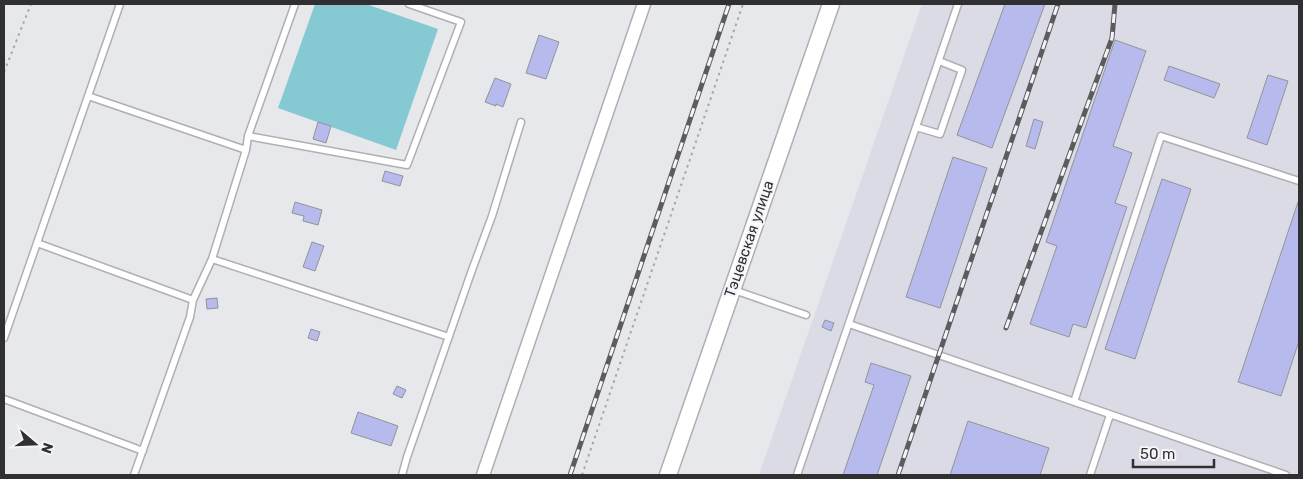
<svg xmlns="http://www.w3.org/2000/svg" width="1303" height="479" viewBox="0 0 1303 479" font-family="Rubik,sans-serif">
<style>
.built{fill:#dadbe5}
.water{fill:#85cad3}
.building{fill:#b6baec;stroke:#939497}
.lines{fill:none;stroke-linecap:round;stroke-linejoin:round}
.service-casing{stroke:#afafb3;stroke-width:9}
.minor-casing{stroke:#afafb3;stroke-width:15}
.tertiary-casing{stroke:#afafb3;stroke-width:19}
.path{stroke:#a6a7aa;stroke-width:2;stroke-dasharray:2.5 4;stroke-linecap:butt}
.service{stroke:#fff;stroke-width:6}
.minor{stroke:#fff;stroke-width:12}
.tertiary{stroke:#fff;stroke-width:16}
.rail-casing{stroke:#5c5c5f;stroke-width:5}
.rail{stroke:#f5f5f9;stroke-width:3;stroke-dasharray:9;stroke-linecap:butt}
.labels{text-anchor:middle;stroke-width:4;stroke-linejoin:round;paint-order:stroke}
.street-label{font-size:15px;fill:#303032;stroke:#f5f5f9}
</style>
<rect width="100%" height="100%" fill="#e7e8ec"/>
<path class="built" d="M922,4H1299V475H759Z"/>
<path class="water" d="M315,4H366L438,29L396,150L278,108Z"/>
<path class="building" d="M1005,4H1045L992,148L957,135Z
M539,35L559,42L546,79L526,73Z
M1115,40L1146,51L1113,146L1132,153L1115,203L1127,207L1086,328L1073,324L1069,337L1030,324L1057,246L1046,242Z
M1169,66L1220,84L1214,98L1164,80Z
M1268,75L1288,81L1267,145L1247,138Z
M495,78L511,84L503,107L496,104V106L485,102Z
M1034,119L1043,122L1035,149L1026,146Z
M318,122L331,126L326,143L313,139Z
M953,157L987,168L940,308L906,297Z
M385,171L403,176L400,186L382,181Z
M1162,179L1191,189L1135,359L1105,349Z
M295,202L322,210L318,225L303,221L304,216L292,213Z
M1298,202L1299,203V341L1281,396L1238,382Z
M312,242L324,246L315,271L303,267Z
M217,298L218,308L207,309L206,299Z
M825,320L834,323L831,331L822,327Z
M311,329L320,332L317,341L308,338Z
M871,363L911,376L877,475H843L874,385L865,382Z
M397,386L406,390L402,398L393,394Z
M358,412L398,426L391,446L351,433Z
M968,421L1049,448L1040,475H950Z"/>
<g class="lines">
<g class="service-casing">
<path id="service" d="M88,96L246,150
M916,127L940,134L962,70L939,61
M248,136L407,165L461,22L409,4
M37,243L193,300
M212,259L449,337
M734,290L806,315
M849,324L1286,475
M4,338L120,4
M4,399L143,451
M1074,402L1161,136L1299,181
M134,475L190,317L193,300L212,259L246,150L248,136L295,4
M402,475L407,457L472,270L492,216L521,122
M797,475L958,4
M1090,475L1110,415"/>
</g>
<g class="minor-casing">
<path id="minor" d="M483,475L644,4"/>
</g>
<g class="tertiary-casing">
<path id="tertiary" d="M668,475L831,4"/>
</g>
<path class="path" d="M4,72L31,4
M582,475L743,4"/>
<use href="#service" class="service"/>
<use href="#minor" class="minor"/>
<use href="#tertiary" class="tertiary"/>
<g class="rail-casing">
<path id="rail" d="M1006,328L1112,38L1115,4
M570,475L729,4
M898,475L1058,4"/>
</g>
<use href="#rail" class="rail"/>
</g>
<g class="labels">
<g class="street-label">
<text transform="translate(749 239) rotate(-71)" y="5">Тэцевская улица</text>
</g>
</g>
<rect width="1303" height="479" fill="none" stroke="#303032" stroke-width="10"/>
<g transform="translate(35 444) rotate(109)" stroke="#f5f5f9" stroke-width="4" paint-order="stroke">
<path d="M0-4L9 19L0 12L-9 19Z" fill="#303032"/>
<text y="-8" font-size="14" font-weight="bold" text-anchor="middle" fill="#303032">N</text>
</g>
<path d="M1133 459v8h81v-8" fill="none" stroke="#303032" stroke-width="2.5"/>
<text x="1140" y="459" font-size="15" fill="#303032" stroke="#f5f5f9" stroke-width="4" paint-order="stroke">50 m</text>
</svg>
